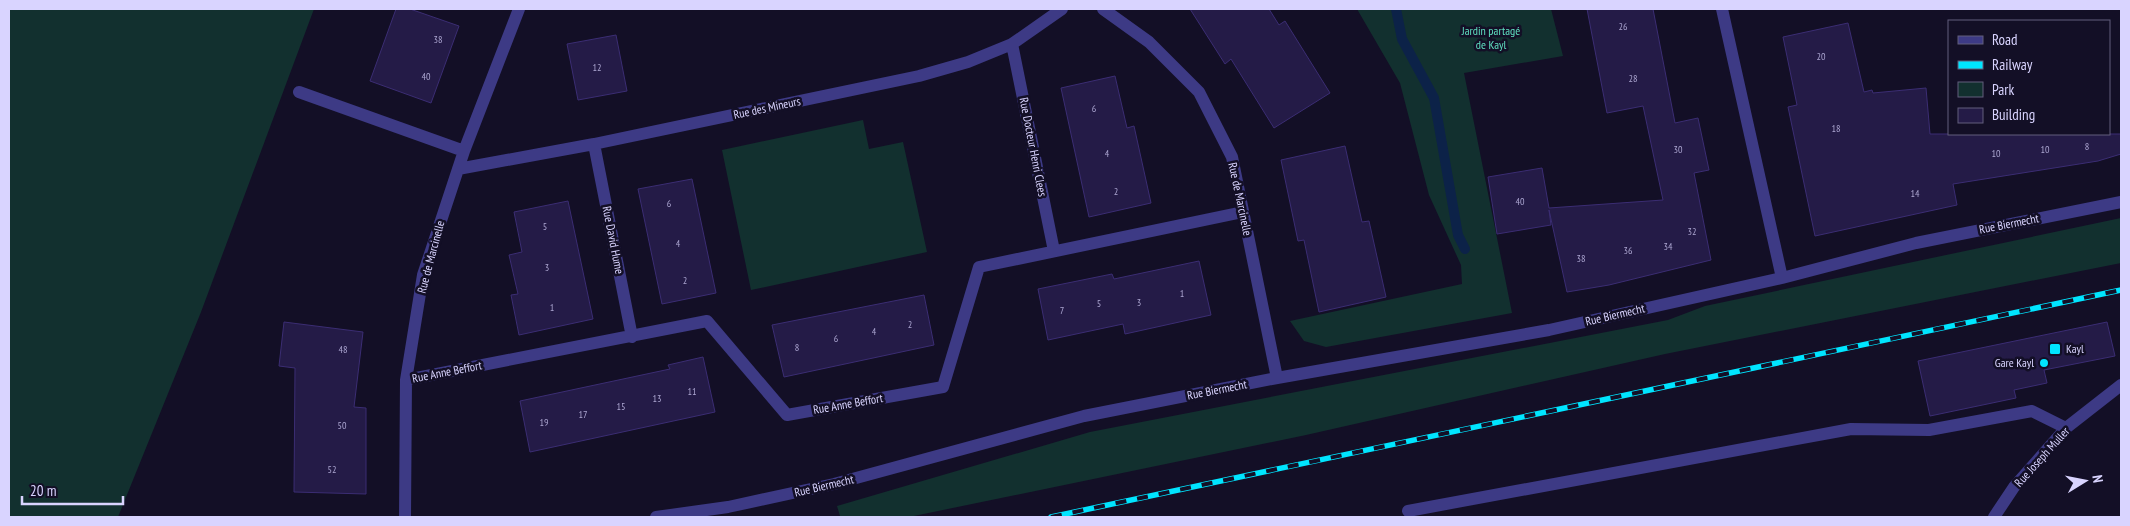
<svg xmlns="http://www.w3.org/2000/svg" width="2130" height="526" viewBox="0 0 2130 526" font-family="'PT Sans Narrow',sans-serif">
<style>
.green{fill:#12302f}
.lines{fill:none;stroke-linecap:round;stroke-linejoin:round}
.stream{stroke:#0c2248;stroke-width:10}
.building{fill:#241b47;stroke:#3b2d73}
.service{stroke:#3d3a85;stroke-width:12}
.minor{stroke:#3d3a85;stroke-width:12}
.rail-casing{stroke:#00e5ff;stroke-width:5.5}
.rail{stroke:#130f26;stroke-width:4;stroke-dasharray:11;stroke-linecap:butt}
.poi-dot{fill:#00e5ff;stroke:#130f26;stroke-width:2}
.labels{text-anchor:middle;stroke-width:5;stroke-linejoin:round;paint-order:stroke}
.number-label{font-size:10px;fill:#aca6d1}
.park-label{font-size:12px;fill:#5fe0c0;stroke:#130f26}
.street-label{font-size:12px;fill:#d9d4ff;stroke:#130f26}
.poi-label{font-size:12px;fill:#d9d4ff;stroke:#130f26;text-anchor:start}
</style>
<rect width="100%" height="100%" fill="#130f26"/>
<path class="green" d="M9,9H314L201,312L118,517H9Z
M1357,9H1551L1563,56L1464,73L1512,313L1326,347L1304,341L1290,321L1462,284L1461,265L1429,195L1400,83Z
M863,120L869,149L903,142L927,252L751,290L722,150Z
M2121,218V263L1665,354L1306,435L909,517L840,516L837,506L1090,432L1668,320L1705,306Z"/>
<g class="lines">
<path class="stream" d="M1396,9L1402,39L1434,98L1458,235L1465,249"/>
</g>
<path class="building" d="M396,9H410L459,26L431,103L370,81Z
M1190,9H1269L1279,25L1285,21L1330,93L1274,128L1231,59L1225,64Z
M1587,9H1653L1675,123L1698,118L1709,170L1694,173L1711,260L1609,285L1567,292L1549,210L1551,225L1497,234L1488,177L1542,168L1549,208L1663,200L1643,106L1607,113Z
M1848,23L1864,92L1872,90L1873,93L1926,88L1930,134H2121V154L2098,161L1953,184L1957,205L1815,236L1788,107L1797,105L1783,37Z
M616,35L627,91L578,100L567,44Z
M1115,76L1127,128L1134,126L1151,203L1089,217L1061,88Z
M1345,146L1362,222L1369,221L1386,297L1319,312L1304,240L1298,241L1281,160Z
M692,179L716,293L662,304L638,189Z
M568,201L593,319L519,335L511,295L518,294L509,255L522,252L514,212Z
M1199,261L1211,315L1125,334L1123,324L1048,340L1038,289L1112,274L1114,279Z
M924,295L934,345L784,377L772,325Z
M284,322L363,332L354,407L366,408V494L294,492L295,368L279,366Z
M2107,322L2115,356L2044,370L2047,383L2014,390L2016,398L1930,416L1918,361Z
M703,357L715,412L530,452L520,401L670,369L668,365Z"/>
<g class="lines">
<path class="service" d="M1408,511L1851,429L1929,430L2032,411L2066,428"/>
<path class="minor" d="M1103,9L1149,42L1199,92L1232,157L1277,378
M1722,9L1782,278
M1012,44L1054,251
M299,92L464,151
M594,144L632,337
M458,169L594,144L919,76L968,62L1012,44L1062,9
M406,380L707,321L787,415L943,387L979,267L1243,212
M405,517L406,380L423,275L464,151L519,9
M656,517L728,507L834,484L1084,416L1277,378L1549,330L1782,278L1916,243L2121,202
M1994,517L2014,487L2066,428L2121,385"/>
<g class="rail-casing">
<path id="rail" d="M1051,517L2121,290"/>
</g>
<use href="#rail" class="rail"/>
</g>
<g class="poi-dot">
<rect x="2049" y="343" width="12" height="12" rx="2.5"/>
<circle cx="2044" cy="363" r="5"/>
</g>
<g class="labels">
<g class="number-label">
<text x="1623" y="30">26</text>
<text x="438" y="43">38</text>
<text x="1821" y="60">20</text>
<text x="597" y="71">12</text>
<text x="426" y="80">40</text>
<text x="1633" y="82">28</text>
<text x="1094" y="112">6</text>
<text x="1836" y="132">18</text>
<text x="2087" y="150">8</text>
<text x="1678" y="153">30</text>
<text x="2045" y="153">10</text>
<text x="1107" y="157">4</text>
<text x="1996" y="157">10</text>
<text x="1116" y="195">2</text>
<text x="1915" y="197">14</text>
<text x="1520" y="205">40</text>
<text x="669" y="207">6</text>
<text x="545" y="230">5</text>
<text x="1692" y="235">32</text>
<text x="678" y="247">4</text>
<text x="1668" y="250">34</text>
<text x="1628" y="254">36</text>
<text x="1581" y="262">38</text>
<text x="547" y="271">3</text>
<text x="685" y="284">2</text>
<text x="1182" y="297">1</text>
<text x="1139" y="306">3</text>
<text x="1099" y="307">5</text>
<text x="552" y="311">1</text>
<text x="1062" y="314">7</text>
<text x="910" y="328">2</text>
<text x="874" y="335">4</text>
<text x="836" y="342">6</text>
<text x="797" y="351">8</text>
<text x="343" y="353">48</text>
<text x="692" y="395">11</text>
<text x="657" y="402">13</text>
<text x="621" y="410">15</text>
<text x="583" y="418">17</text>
<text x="544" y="426">19</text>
<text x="342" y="429">50</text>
<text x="332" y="473">52</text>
</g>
<g class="park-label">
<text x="1491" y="35">Jardin partagé<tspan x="1491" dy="14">de Kayl</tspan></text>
</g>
<g class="street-label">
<text transform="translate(767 108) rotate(-12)" y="4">Rue des Mineurs</text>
<text transform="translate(1033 147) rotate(79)" y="4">Rue Docteur Henri Clees</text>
<text transform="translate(1240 199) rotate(78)" y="4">Rue de Marcinelle</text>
<text transform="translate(2009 224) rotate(-11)" y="4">Rue Biermecht</text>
<text transform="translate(613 240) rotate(79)" y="4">Rue David Hume</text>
<text transform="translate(431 257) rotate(-75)" y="4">Rue de Marcinelle</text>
<text transform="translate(1615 315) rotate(-13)" y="4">Rue Biermecht</text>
<text transform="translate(447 372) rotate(-11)" y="4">Rue Anne Beffort</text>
<text transform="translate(1217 390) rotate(-11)" y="4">Rue Biermecht</text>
<text transform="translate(848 404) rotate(-10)" y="4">Rue Anne Beffort</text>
<text transform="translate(2042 457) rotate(-48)" y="4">Rue Joseph Muller</text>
<text transform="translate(824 486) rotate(-13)" y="4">Rue Biermecht</text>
</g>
<g class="poi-label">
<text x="2066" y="353">Kayl</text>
<text x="2034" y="367" text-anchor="end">Gare Kayl</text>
</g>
</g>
<rect width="2130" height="526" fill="none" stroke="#d9d4ff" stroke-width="20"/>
<rect x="1948" y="20" width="162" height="115" fill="#130f26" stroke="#625e7d"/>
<rect x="1958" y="36" width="25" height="8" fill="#3d3a85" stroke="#625e7d"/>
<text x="1992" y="45" font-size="15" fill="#d9d4ff">Road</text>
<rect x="1958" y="61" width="25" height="8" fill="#00e5ff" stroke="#625e7d"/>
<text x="1992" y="70" font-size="15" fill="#d9d4ff">Railway</text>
<rect x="1958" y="82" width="25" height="15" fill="#12302f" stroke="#625e7d"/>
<text x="1992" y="95" font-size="15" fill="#d9d4ff">Park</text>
<rect x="1958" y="108" width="25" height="15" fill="#241b47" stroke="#625e7d"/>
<text x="1992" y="120" font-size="15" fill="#d9d4ff">Building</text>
<g transform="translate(2085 481) rotate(80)" stroke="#130f26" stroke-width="4" paint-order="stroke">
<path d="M0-4L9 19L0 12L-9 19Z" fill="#d9d4ff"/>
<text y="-8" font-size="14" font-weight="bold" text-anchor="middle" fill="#d9d4ff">N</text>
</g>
<path d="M22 496v8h101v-8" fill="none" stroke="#d9d4ff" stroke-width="2.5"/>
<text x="30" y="496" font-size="15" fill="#d9d4ff" stroke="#130f26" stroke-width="4" paint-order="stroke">20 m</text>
</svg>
